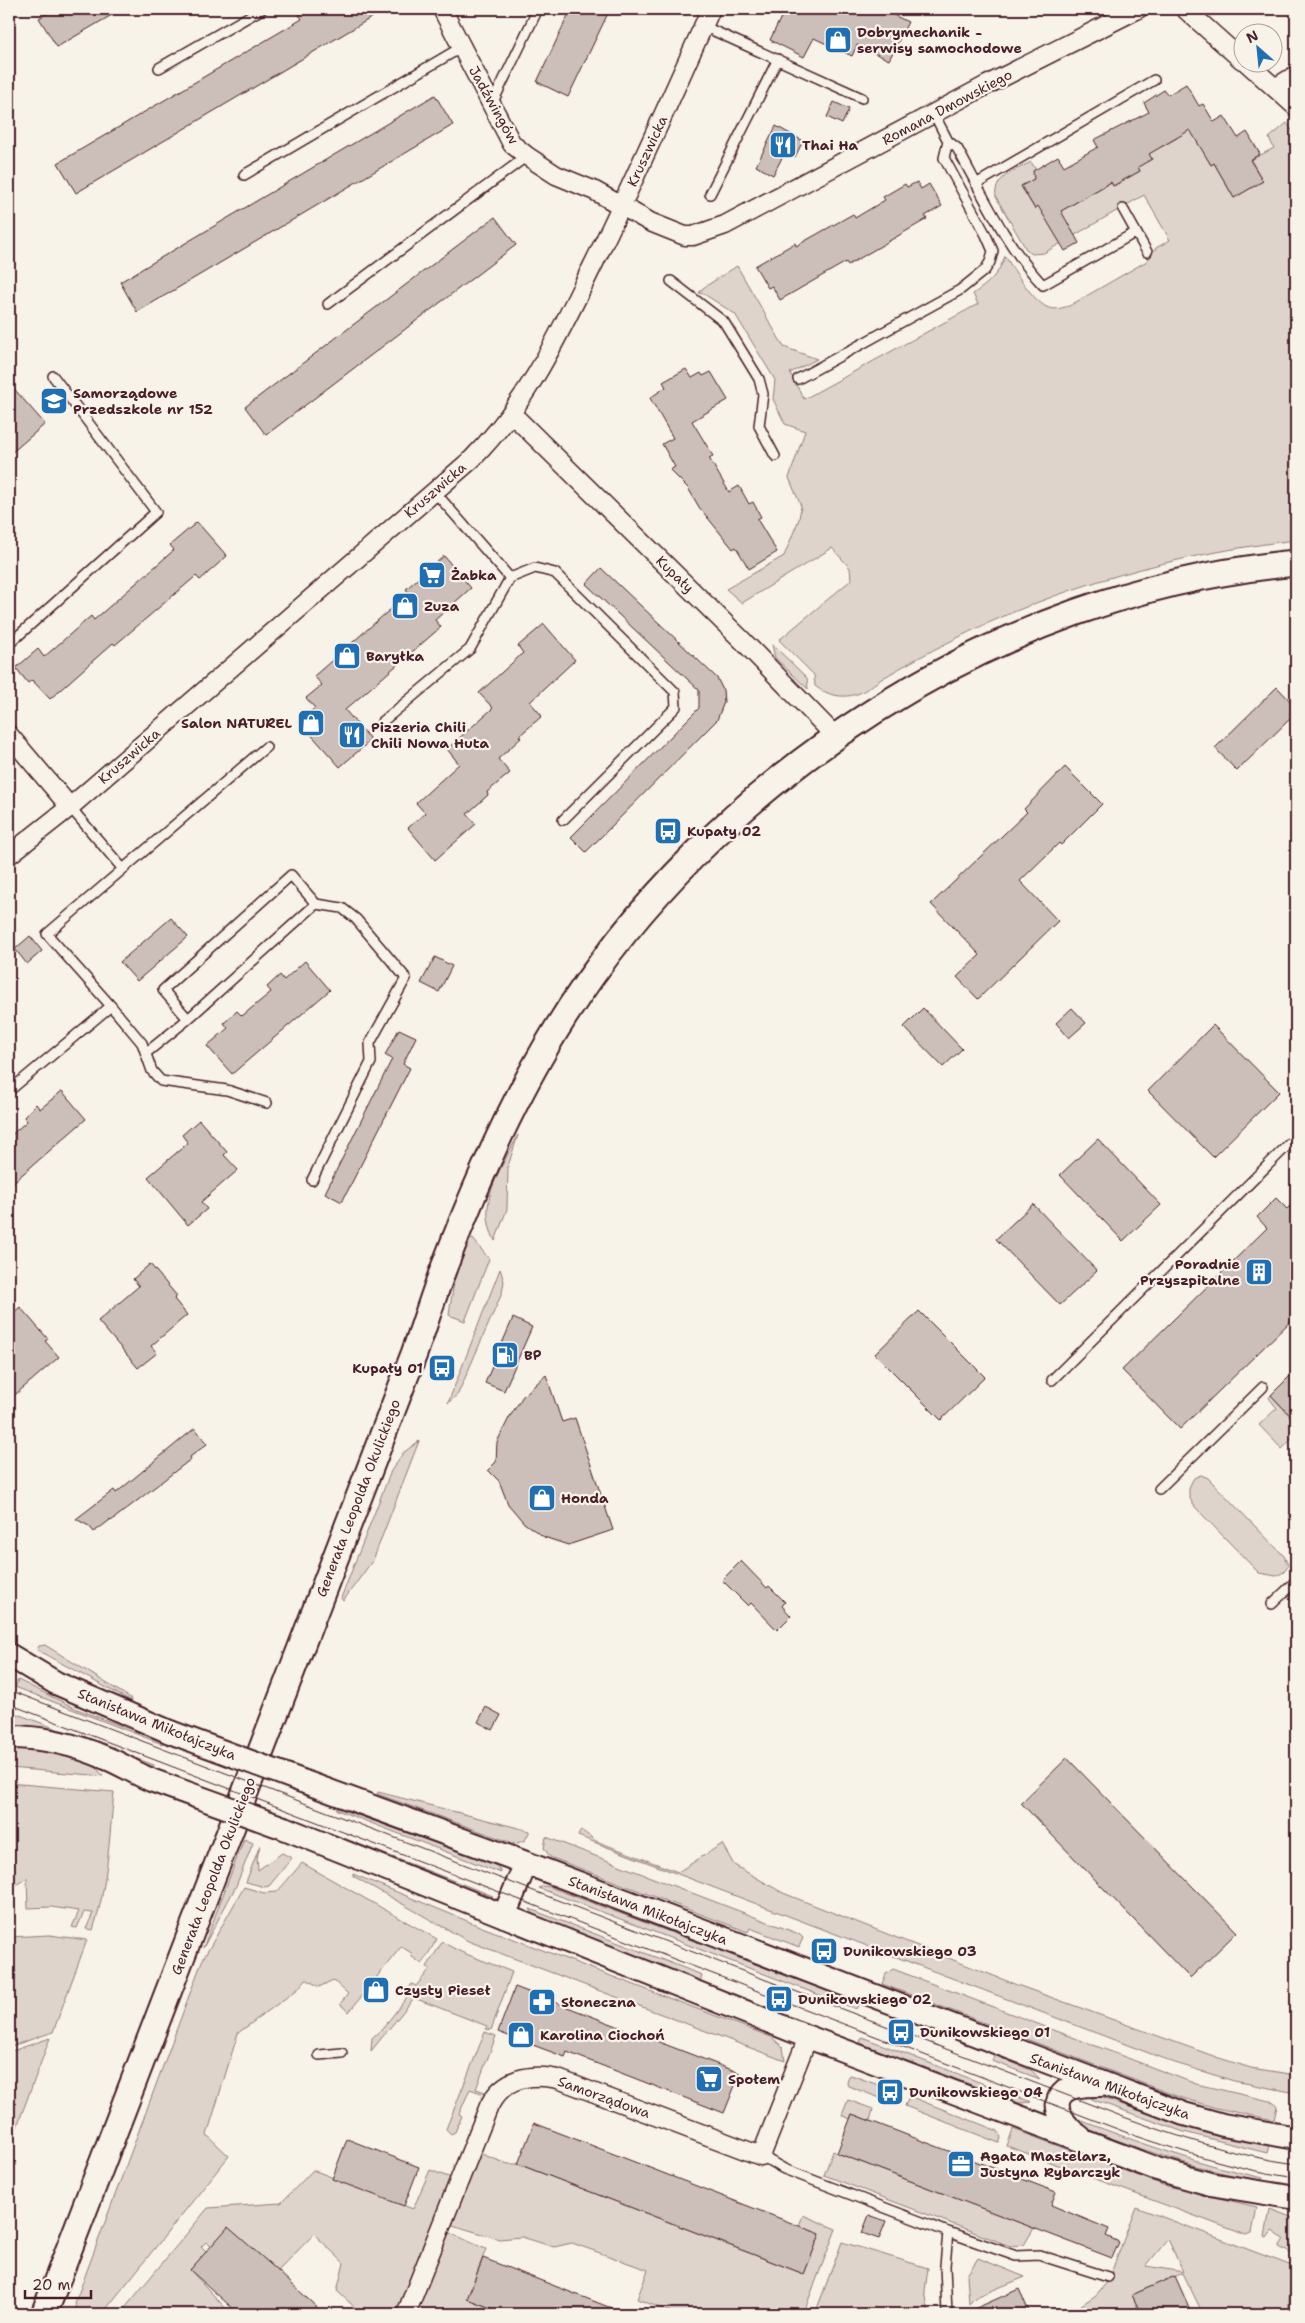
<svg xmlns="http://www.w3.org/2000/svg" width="1305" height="2323" viewBox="0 0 1305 2323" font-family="'Shantell Sans',sans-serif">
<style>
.green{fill:#ded4cc;stroke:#947a7c;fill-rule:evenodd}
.building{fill:#ccbfb9;stroke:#4a1f2b}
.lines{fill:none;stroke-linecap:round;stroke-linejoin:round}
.service-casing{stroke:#4a1f2b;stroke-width:12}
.minor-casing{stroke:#4a1f2b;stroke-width:21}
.tertiary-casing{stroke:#4a1f2b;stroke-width:26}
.secondary-casing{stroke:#4a1f2b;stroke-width:29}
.service{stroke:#f7f3e8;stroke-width:9}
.minor{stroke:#f7f3e8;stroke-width:18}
.tertiary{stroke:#f7f3e8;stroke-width:22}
.secondary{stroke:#f7f3e8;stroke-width:25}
.tram{stroke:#4a1f2b;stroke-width:1}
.tertiary-bridge-casing{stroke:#4a1f2b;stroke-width:26;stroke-linecap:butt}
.tertiary-bridge{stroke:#f7f3e8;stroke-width:22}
.labels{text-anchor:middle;stroke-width:4.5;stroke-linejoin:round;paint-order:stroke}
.poi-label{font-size:14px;font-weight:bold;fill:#4a1f2b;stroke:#f7f3e8;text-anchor:start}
.street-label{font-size:14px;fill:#4a1f2b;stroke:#f7f3e8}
</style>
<rect width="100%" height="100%" fill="#f7f3e8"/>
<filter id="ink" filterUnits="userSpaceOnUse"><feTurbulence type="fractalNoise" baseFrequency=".02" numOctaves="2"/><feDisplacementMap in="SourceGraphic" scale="10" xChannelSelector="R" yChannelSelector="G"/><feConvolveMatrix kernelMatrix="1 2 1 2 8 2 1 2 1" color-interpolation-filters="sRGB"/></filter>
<g filter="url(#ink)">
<path class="green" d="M1287,123L1296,136V540C1176,554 1058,586 949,642C927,653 905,665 883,678C875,683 866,691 857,694C842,699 827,695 815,686L814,675L779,640L851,580L850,568L832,548L742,603L726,589L784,556L799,519L801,506L789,478L805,431L785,424L773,399L775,380L735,314L704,294L699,293L703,288L737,266L784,347L817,359L790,373L804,399L978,304L973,294C989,283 999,274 1005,256C1014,270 1034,303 1049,308C1056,310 1062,308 1069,306L1147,261L1156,248L1170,240L1144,195L1044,253L1032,254L1026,249L996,197C993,177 1016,170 1031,162L1038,173V177L1021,186L1034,208L1038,206L1061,211L1111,182L1114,186L1140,171L1138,167L1147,151L1163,146L1177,138L1175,135L1191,125L1211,165L1214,163L1234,198L1263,181L1251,160L1274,148L1269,138Z
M772,644L807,678L808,689L775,658Z
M518,1135L508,1166L507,1209L495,1241C475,1202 501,1170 518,1135Z
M473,1239L489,1259L465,1321L449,1315L455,1274L468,1240Z
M500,1269L504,1281L502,1293L458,1394L448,1403Z
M1271,1395L1296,1422V1435L1282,1449L1259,1425L1277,1408L1269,1398Z
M419,1441L373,1560L343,1601L341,1598L391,1471L403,1453Z
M1201,1475L1208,1478L1284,1556L1288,1565L1284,1572L1276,1576L1259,1573L1195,1507C1187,1496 1187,1489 1194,1478Z
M45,1645L132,1699L131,1701L37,1650L39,1646Z
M18,1680L77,1709L163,1742L162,1744L15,1687Z
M9,1711L154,1765V1767L74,1738L9,1729Z
M9,1747L64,1754L92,1762L103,1776L9,1768Z
M9,1783L114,1792C109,1838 108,1886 93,1930L86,1929L93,1913L84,1912L77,1928L72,1927L79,1911L51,1907L28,1908L27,1878L11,1888L9,1876V1847L11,1844L9,1842Z
M378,1792L530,1831L525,1840L515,1844L377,1794Z
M337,1808L488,1862L497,1866L501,1873L337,1810Z
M581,1830L596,1841L678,1872L722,1844L734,1865L783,1893L1017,1985L1219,2058L1251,2068L1296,2075V2093L1234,2081L1175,2063L578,1836Z
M328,1832L493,1896L485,1898L327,1834Z
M546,1837L799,1934L803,1938L799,1947L750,1928L748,1932L550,1857L544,1848Z
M244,1839L253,1843L236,1886L203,1948Z
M260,1845L257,1858L258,1870L282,1853L292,1858L269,1886L265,1887L246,1882Z
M302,1863L437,1939L422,1964L411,1956L413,1954L402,1947L400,1948L349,2012L340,2004L348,1994L333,1980L319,1987L306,1979L298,1989L238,2033L207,2135L229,2156L102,2314H78L75,2303L202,1961L244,1887L264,1893L277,1892Z
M353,1874L482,1927L771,2037L783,2047L785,2061L468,1941L353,1876Z
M543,1886L550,1887L859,2003L856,2009L539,1888Z
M530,1909L702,1975L700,1982L534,1916Z
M49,1935L87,1940L53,2032L9,2047V1937Z
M442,1942L461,1952L512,1972L491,2030L486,2029L487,2026L414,1998L371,2051L372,2038L384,2027L411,1992L408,1989L412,1984L416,1986L430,1969L427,1967Z
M893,1969L1196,2084L1274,2102L1277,2106L1274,2120L1216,2108L1176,2096L882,1984L886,1974Z
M485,2032L496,2036L476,2089L485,2092L484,2094L470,2089L459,2114L462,2116L455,2132L451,2134L446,2129Z
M862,2037L1031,2102L1019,2103L860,2043Z
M50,2038L9,2148V2052Z
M994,2055L1031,2070L1040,2079L992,2061Z
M851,2075L881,2086L879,2091L901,2099L899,2105L848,2086L847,2083L849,2076Z
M909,2096L998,2131L1001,2138L999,2143L905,2106Z
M1097,2096L1206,2133L1269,2146L1267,2153L1184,2132L1091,2099Z
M848,2100L873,2109L870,2121L852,2114L850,2119L842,2115Z
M1082,2121C1142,2144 1200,2164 1263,2178L1262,2181C1203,2171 1148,2152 1092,2131L1085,2126Z
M1013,2129L1163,2185L1257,2207L1252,2233L1246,2235L1007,2146Z
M833,2151L837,2153L1034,2228L1024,2245L1010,2246L824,2175Z
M476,2152L508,2164H518L804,2274L820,2234L799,2226L803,2215L836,2229L803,2314H676L637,2299L648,2270L572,2243L554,2247L522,2237L499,2239L449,2224Z
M313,2170L413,2209L430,2170L454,2179L400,2314H362L337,2291L344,2263L314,2234L278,2271L228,2228L211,2246L206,2242L201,2247L206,2252L190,2270L231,2314H120L208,2208L281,2203Z
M1136,2207L1292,2266L1288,2314H1203L1183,2273L1132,2295L1141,2314H1068L1096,2295L1108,2281ZM1168,2239L1183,2272L1146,2266Z
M1270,2209L1296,2219V2256L1279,2247L1284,2239L1272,2231L1267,2238L1265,2237Z
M445,2231L486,2249L467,2299L498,2311L497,2314H412Z
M842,2242L928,2268L925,2291L929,2314H815Z
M978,2258L1025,2277L976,2297L969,2304L967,2275Z"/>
<path class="building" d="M55,9H122L57,47L39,18Z
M309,9H386L76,193L58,163L302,19L299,15Z
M571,9H610L568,97L537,82Z
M785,9H881L908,22L889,60L857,45L852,56L814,38L804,57L770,40Z
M1186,84L1199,106L1203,104L1214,122L1224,116L1238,138L1247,132L1260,154L1250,160L1263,181L1234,198L1214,163L1211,165L1190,130L1149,154L1152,159L1138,167L1140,171L1113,186L1111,182L1061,211L1079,243L1065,251L1038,206L1035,209L1021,186L1034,179L1033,171L1058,156L1064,166L1098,147L1094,140L1149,112L1144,103L1164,90L1168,95Z
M435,95L453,125L137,312L120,282Z
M834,102L849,109L842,124L827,117Z
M776,126L803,141L795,157L785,152L773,175L756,166Z
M917,182L921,189L929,184L942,206L925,216L927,219L848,265L846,262L780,300L772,286L768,288L755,266L795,243L796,246L853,214L855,218L885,200L883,197L905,184L907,187Z
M495,217L516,245L266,435L245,407Z
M686,369L692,378L701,373L703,376L711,372L728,400L692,421L713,456L709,458L729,492L739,486L749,504L753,502L761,517L757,519L777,552L749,569L736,547L733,549L699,507L688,488L670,470L675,467L662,444L673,438L650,398L666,387L663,382Z
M9,383L45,424L9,455Z
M197,522L227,556L200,580L196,576L115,645L113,643L50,699L32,680L28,683L16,668L38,649L44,657L91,616L94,620L174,550L170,545Z
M444,556L471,588L435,620L441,627L345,710L371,740L340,767L299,721L315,708L306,698L322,685L314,676L409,593L406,589Z
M601,568L717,678L723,690L724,702L717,720L586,852L571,837L699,708V690L586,584Z
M544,624L575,660L530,702L542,716L519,736L521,738L498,759L510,773L487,792L488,795L467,814L476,824L435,860L408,828L425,813L416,803L459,764L447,749L493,708L479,693L523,653L518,646Z
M1277,687L1296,707V713L1237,771L1215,748Z
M1065,767L1102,804L1061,845L1059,843L1020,881L1058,921L978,999L957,977L980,955L931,904L1027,812L1024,809Z
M171,918L188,937L137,981L120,962Z
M30,936L42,951L27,964L15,949Z
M435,957L452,966L439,992L421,983Z
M305,961L330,990L232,1074L207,1046L228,1028L224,1023L237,1011L242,1016L271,992L267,987L280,975L284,980Z
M923,1008L962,1049L943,1067L904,1027Z
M1072,1008L1086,1023L1069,1038L1056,1023Z
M1213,1025L1279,1092L1213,1157L1148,1091Z
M399,1029L416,1037L403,1064L410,1068L342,1202L325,1193L392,1059L385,1055Z
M62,1091L86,1119L9,1186V1137L27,1121L24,1117L36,1104L40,1109Z
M199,1120L227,1152L224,1155L238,1170L201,1202L207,1209L188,1225L148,1177L188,1143L182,1135Z
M1098,1139L1161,1205L1123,1241L1060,1175Z
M1276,1198L1287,1209L1296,1200V1316L1180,1429L1122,1370L1267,1228L1257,1217Z
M1033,1204L1097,1271L1060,1305L996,1239Z
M150,1264L177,1296L174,1299L187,1315L151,1346L157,1353L138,1368L98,1321L139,1286L133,1279Z
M20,1307L48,1339L45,1341L59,1357L9,1400V1317Z
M919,1311L985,1377L941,1420L875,1354Z
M513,1318L532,1327L504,1391L485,1383Z
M1296,1370V1422L1271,1395Z
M546,1375L562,1422L575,1418L613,1530L568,1545L544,1537L524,1523L508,1504L499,1481L488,1470L496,1462L497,1442L509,1418L523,1396Z
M195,1428L207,1444L190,1457L191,1459L111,1521L110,1520L94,1532L89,1526L76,1519L114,1490L116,1493Z
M741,1561L767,1588L769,1586L785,1602L782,1606L791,1616L777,1630L751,1603L748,1606L722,1580Z
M486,1707L501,1715L493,1730L478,1722Z
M1067,1758L1237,1932L1190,1978L1021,1803Z
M515,1987L740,2073L724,2113L567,2052L565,2057L498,2032Z
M852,2114L1056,2192L1051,2205L1109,2229L1106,2236L1119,2242L1112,2258L837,2153Z
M534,2123L820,2234L804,2274L518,2164Z
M347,2139L419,2167L404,2206L332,2179Z
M869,2215L886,2221L879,2239L862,2233Z
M228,2227L278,2271L324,2314H239L190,2270Z
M483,2258L624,2313L623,2314H507L467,2299Z
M1175,2276L1192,2314H1141L1132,2295Z
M1019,2289L1030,2314H963Z"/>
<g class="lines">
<g class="service-casing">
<path id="service" d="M703,26L862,98
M159,68L262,9
M492,104L538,9
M948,141L957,148C983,195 1006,246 1043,285L1136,232
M244,175L462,47
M976,184L1154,80
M710,194L778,59
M1123,209L1147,252
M671,281L724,322L759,379L763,394L759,426L775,456
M328,304L527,156
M798,379L960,290L985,270L990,262L993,251L986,235L944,158L948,141L934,114
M434,491L510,578L535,568L555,573L675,692L676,707L563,820
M9,644L156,512L53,376
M382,722L470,649L510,578
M70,807L123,869
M111,1006L142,1043L152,1071L161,1081L227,1090L267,1103
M146,1053L188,1019L316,904L291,875L163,990L188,1019
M9,1091L111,1006L47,934L266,747
M312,1180L371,1062L370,1043L406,978L356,919L342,908L316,904
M1052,1380L1296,1137
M1159,1489L1263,1387
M1272,1604L1296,1581
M319,2055L342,2053
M761,2156L784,2169L948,2232L1016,2256L1039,2255L1108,2277
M947,2314L945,2266L948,2232"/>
</g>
<g class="minor-casing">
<path id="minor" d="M442,9L512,144L527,156L556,175L595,191L650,222L685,236H693L725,225L985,86L1138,9
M1185,9L1242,60
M1246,62L1296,107
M1275,88L1296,75
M512,414L743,641L835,736
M9,735L70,807
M9,855L70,807L472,459C527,404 558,336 592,267C634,182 672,95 711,9
M406,2314L489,2106C503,2078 529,2073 558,2079L761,2156L808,2037"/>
</g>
<g class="tertiary-casing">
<path id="tertiary" d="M9,1655L56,1683L170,1732
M9,1737C43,1737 74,1744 106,1758C122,1764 136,1774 151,1780
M302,1781L526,1863L1184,2114L1223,2125L1296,2138
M284,1828L808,2037L1157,2169L1210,2184L1296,2198
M504,1916L526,1863
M1080,2137C1068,2129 1049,2108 1062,2094C1070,2084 1090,2085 1101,2085"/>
</g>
<g class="secondary-casing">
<path id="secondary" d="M44,2314L414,1354C424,1326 433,1297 443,1270C474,1188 510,1105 556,1030C711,777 1000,590 1296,563"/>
</g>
<use href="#service" class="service"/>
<use href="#minor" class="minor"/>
<use href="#tertiary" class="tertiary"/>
<use href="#secondary" class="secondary"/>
<path class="tram" d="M9,1690L1121,2116C1178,2137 1236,2156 1296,2164
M9,1704L1133,2135C1187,2153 1240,2170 1296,2178"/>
<g class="tertiary-bridge-casing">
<path id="tertiary-bridge" d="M170,1732L302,1781
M151,1780L284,1828"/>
</g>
<use href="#tertiary-bridge" class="tertiary-bridge"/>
</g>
</g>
<defs>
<g id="shop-square" transform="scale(1.4375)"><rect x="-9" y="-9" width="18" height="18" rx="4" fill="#1f6fb2" stroke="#f7f3e8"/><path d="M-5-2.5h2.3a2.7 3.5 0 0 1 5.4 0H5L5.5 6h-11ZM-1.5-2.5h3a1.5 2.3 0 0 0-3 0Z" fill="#fff"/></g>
<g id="restaurant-square" transform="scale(1.4375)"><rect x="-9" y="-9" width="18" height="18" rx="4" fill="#1f6fb2" stroke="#f7f3e8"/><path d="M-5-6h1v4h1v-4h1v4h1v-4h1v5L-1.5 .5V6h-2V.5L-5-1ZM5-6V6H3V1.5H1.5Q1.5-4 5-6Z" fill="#fff"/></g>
<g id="school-square" transform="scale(1.4375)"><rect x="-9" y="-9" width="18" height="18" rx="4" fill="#1f6fb2" stroke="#f7f3e8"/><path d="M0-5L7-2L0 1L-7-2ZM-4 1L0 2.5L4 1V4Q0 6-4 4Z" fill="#fff"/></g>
<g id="supermarket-square" transform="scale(1.4375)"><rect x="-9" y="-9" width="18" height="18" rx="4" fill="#1f6fb2" stroke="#f7f3e8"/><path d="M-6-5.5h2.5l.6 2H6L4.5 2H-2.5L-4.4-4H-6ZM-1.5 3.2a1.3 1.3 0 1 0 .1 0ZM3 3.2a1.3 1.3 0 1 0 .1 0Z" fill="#fff"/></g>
<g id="bus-square" transform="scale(1.4375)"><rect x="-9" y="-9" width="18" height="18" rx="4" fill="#1f6fb2" stroke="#f7f3e8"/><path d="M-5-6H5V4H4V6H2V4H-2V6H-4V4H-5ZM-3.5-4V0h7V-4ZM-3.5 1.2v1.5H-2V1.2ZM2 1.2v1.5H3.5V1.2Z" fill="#fff"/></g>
<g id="building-square" transform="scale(1.4375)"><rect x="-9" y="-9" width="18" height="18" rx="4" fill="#1f6fb2" stroke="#f7f3e8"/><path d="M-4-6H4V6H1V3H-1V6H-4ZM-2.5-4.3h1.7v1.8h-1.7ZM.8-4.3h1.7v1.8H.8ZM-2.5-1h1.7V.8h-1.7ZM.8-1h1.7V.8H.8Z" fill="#fff"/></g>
<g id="fuel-square" transform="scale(1.4375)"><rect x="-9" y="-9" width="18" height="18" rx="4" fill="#1f6fb2" stroke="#f7f3e8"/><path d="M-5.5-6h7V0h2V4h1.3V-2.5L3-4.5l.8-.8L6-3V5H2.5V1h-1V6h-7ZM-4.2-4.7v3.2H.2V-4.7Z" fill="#fff"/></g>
<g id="pharmacy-square" transform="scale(1.4375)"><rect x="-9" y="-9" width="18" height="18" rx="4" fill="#1f6fb2" stroke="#f7f3e8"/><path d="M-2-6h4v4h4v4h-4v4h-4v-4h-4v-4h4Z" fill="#fff"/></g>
<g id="office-square" transform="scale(1.4375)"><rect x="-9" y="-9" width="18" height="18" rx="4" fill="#1f6fb2" stroke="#f7f3e8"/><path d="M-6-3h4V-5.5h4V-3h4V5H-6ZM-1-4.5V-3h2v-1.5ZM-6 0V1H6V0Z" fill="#fff"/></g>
</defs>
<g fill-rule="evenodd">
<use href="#shop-square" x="838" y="40"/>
<use href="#restaurant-square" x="783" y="145"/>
<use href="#school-square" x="54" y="401"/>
<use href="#supermarket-square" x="432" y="575"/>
<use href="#shop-square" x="405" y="606"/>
<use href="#shop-square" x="347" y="656"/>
<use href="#shop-square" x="311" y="723"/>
<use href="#restaurant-square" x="352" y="735"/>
<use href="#bus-square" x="668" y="831"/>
<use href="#building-square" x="1259" y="1272"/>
<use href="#fuel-square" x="505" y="1355"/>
<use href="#bus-square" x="442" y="1368"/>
<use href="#shop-square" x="542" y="1498"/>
<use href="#bus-square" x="824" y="1951"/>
<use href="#shop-square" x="376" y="1990"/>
<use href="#bus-square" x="779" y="1999"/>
<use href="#pharmacy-square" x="542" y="2002"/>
<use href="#bus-square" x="901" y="2032"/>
<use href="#shop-square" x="521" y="2035"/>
<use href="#supermarket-square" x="709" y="2079"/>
<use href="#bus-square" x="890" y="2092"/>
<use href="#office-square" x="961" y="2164"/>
</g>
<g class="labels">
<g class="poi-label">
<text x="857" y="37">Dobrymechanik -<tspan x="857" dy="16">serwisy samochodowe</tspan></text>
<text x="802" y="150">Thai Ha</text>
<text x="73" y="398">Samorządowe<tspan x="73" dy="16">Przedszkole nr 152</tspan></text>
<text x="451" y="580">Żabka</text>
<text x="424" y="611">Zuza</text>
<text x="366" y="661">Baryłka</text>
<text x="292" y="728" text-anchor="end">Salon NATUREL</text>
<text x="371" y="732">Pizzeria Chili<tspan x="371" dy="16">Chili Nowa Huta</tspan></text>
<text x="687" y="836">Kupały 02</text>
<text x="1240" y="1269" text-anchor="end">Poradnie<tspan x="1240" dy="16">Przyszpitalne</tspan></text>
<text x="524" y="1360">BP</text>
<text x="423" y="1373" text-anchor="end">Kupały 01</text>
<text x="561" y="1503">Honda</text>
<text x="843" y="1956">Dunikowskiego 03</text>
<text x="395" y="1995">Czysty Pieseł</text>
<text x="798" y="2004">Dunikowskiego 02</text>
<text x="561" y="2007">Słoneczna</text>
<text x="920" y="2037">Dunikowskiego 01</text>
<text x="540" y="2040">Karolina Ciochoń</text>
<text x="728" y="2084">Społem</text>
<text x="909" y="2097">Dunikowskiego 04</text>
<text x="980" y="2161">Agata Mastelarz,<tspan x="980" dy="16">Justyna Rybarczyk</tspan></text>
</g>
<g class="street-label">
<text transform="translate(494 105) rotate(61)" y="5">Jadźwingów</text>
<text transform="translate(947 107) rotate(-28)" y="5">Romana Dmowskiego</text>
<text transform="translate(647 151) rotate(-65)" y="5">Kruszwicka</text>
<text transform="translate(435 490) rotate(-41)" y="5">Kruszwicka</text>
<text transform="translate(675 574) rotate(44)" y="5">Kupały</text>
<text transform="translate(129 756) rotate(-41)" y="5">Kruszwicka</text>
<text transform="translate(358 1498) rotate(-69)" y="5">Generała Leopolda Okulickiego</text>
<text transform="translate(157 1724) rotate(22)" y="5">Stanisława Mikołajczyka</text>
<text transform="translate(213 1876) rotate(-69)" y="5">Generała Leopolda Okulickiego</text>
<text transform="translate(648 1910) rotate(21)" y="5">Stanisława Mikołajczyka</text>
<text transform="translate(1110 2086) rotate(20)" y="5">Stanisława Mikołajczyka</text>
<text transform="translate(604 2097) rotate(20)" y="5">Samorządowa</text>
</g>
</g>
<rect width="1305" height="2323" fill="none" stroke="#f7f3e8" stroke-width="30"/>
<rect x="15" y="15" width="1275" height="2293" fill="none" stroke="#4a1f2b" stroke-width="2" filter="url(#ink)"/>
<g transform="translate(1258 48) rotate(333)"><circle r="24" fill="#f7f3e8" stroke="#b29e9c"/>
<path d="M0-4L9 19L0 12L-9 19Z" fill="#1f6fb2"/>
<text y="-8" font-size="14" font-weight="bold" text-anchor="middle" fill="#4a1f2b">N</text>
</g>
<path d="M25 2290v8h66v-8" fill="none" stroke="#4a1f2b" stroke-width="2.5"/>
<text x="32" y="2290" font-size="15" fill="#4a1f2b" stroke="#f7f3e8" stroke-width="4" paint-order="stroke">20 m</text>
</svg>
